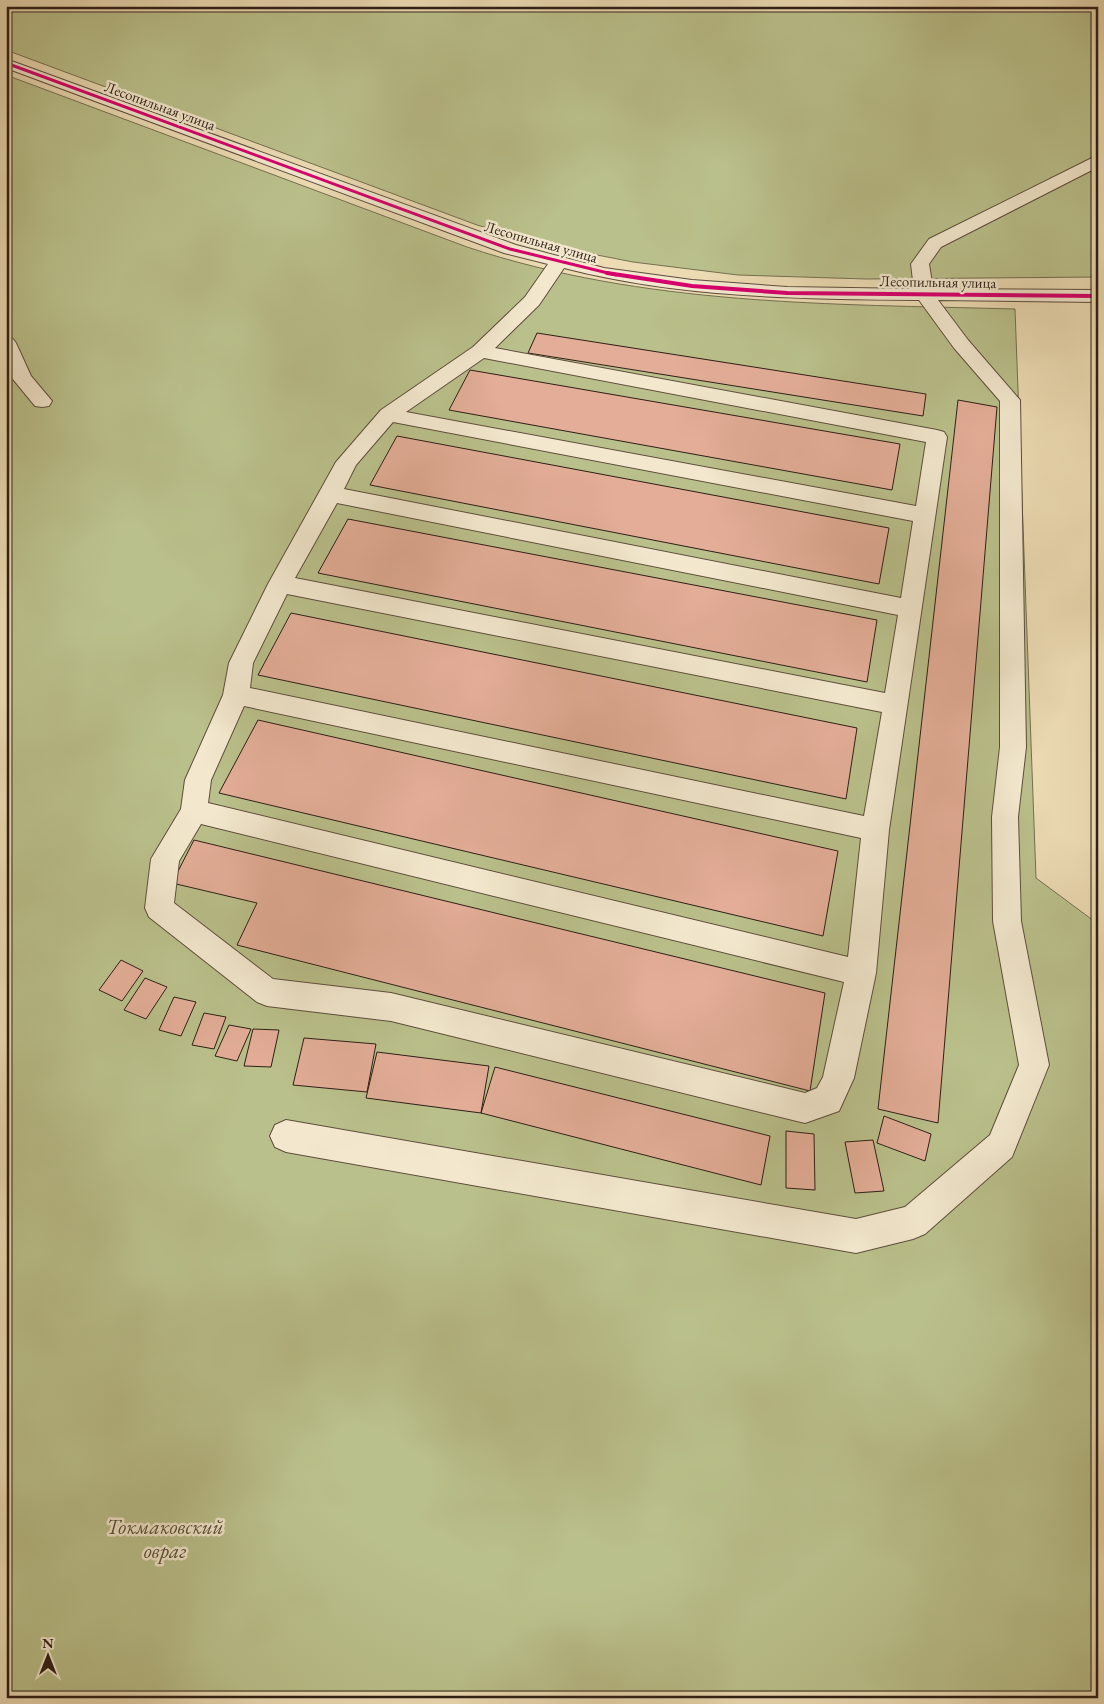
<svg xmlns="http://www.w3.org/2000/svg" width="1104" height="1704" viewBox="0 0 1104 1704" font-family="'EB Garamond',serif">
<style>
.green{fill:#bac08b;stroke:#746f50}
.building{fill:#e3ad97;stroke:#2e1e16}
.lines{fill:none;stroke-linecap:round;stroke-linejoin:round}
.minor-casing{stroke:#5e4d3d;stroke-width:2}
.minor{fill:#f3e8ce;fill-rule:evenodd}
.cycleway-far1-casing{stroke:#f3e8ce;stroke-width:5}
.cycleway-casing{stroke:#f3e8ce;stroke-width:6}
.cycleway-far1{stroke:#d6006c;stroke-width:3}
.cycleway{stroke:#d6006c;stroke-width:4}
.labels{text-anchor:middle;stroke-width:5;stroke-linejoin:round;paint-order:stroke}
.far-street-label{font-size:15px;fill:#2e1e16;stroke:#f3e8ce}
.near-park-label{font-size:21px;font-style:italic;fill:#584f39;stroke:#f3e8ce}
</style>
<rect width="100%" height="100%" fill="#ecdbb3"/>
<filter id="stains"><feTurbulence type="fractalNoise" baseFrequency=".004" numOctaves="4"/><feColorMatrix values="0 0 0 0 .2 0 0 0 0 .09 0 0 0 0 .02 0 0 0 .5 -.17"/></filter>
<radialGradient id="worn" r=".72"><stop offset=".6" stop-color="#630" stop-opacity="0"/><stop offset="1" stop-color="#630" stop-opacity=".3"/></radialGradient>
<path class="green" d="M6,6H1098V277L866,279L738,275L633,262L551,246L477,225L6,50Z
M6,75L467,247C644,306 831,304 1015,309L1036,878L1098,924V1698H6Z"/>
<path class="building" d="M537,333L926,394L923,416L528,353Z
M470,370L900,444L892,490L449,410Z
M958,400L997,407L938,1123L878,1109Z
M397,436L889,528L879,584L370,485Z
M348,519L877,620L867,682L318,573Z
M291,613L857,728L846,799L258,675Z
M258,720L838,851L823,936L219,793Z
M194,840L825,993L810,1091L237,945L257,903L172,883Z
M121,960L143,971L122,1001L99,990Z
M145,978L167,987L146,1019L124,1010Z
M174,997L196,1002L181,1036L159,1030Z
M204,1013L226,1017L214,1049L192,1045Z
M229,1025L251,1029L237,1061L215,1056Z
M253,1029L279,1030L271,1067L244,1066Z
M304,1038L376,1044L367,1092L293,1085Z
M377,1052L489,1066L481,1113L366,1098Z
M495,1067L770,1136L761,1185L481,1113Z
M884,1116L931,1134L925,1161L877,1143Z
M786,1131L814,1134L815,1190L786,1188Z
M873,1140L884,1191L855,1193L845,1142Z"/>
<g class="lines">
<g class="minor-casing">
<path id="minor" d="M6,59L516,245L604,268L692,280L787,287L914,289L911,264L929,239L1098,155V167L941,247L929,264L933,289L1098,290V302L938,300L968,340L1020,400L1026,747L1018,817L1021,921L1049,1065L1012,1157L925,1234L913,1239L856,1253L286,1152L275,1147L270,1136L275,1125L286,1120L856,1219L905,1207L990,1135L1019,1065L993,921L992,817L1000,747V401L954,348L919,300C799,299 680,298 564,268L539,305L495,348L937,430L944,432L947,437L889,830L876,973L854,1078L839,1111L805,1123L391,1021L267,1006L257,1002L149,917L145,908L151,859L181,809L185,780L223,695L229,663L268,584L336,462L381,410L473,347L525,297L548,264L504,253L6,68ZM484,358L926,442L916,506L406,412ZM393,422L913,521L901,598L344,489L356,465ZM337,503L898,615L885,693L295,578ZM287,594L882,712L864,816L250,688L253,663ZM244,706L861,838L848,957L208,803L211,780ZM201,824L844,982L823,1077L817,1088L805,1093L391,993L273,979L174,903L179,861Z
M6,337L13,339L16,343L31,376L52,401L49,406L42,407L35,406L12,378L6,365Z"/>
</g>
<use href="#minor" class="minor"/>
<g class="cycleway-far1-casing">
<path id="cycleway-far1" d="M6,63L510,249L616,275"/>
</g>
<g class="cycleway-casing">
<path id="cycleway" d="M607,273L692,286L787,293L1098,296"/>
</g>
<use href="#cycleway-far1" class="cycleway-far1"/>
<use href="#cycleway" class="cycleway"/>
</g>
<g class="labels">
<g class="far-street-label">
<text transform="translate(160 106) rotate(20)" y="5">Лесопильная улица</text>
<text transform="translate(541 242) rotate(16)" y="5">Лесопильная улица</text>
<text transform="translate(938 282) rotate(1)" y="5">Лесопильная улица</text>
</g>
<g class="near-park-label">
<text x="165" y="1534">Токмаковский<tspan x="165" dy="24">овраг</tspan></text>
</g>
</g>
<rect width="1104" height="1704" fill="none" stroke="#ecdbb3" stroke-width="25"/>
<rect x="8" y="8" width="1089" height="1689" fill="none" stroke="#2e1e16" stroke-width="2.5"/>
<rect x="12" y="12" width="1079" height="1679" fill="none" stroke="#2e1e16"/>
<g transform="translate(48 1656)" stroke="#f3e8ce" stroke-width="4" paint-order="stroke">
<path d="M0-4L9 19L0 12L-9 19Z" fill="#2e1e16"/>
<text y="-8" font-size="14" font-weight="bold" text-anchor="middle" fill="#2e1e16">N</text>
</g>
<rect width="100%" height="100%" filter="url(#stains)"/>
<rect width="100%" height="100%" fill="url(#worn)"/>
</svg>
